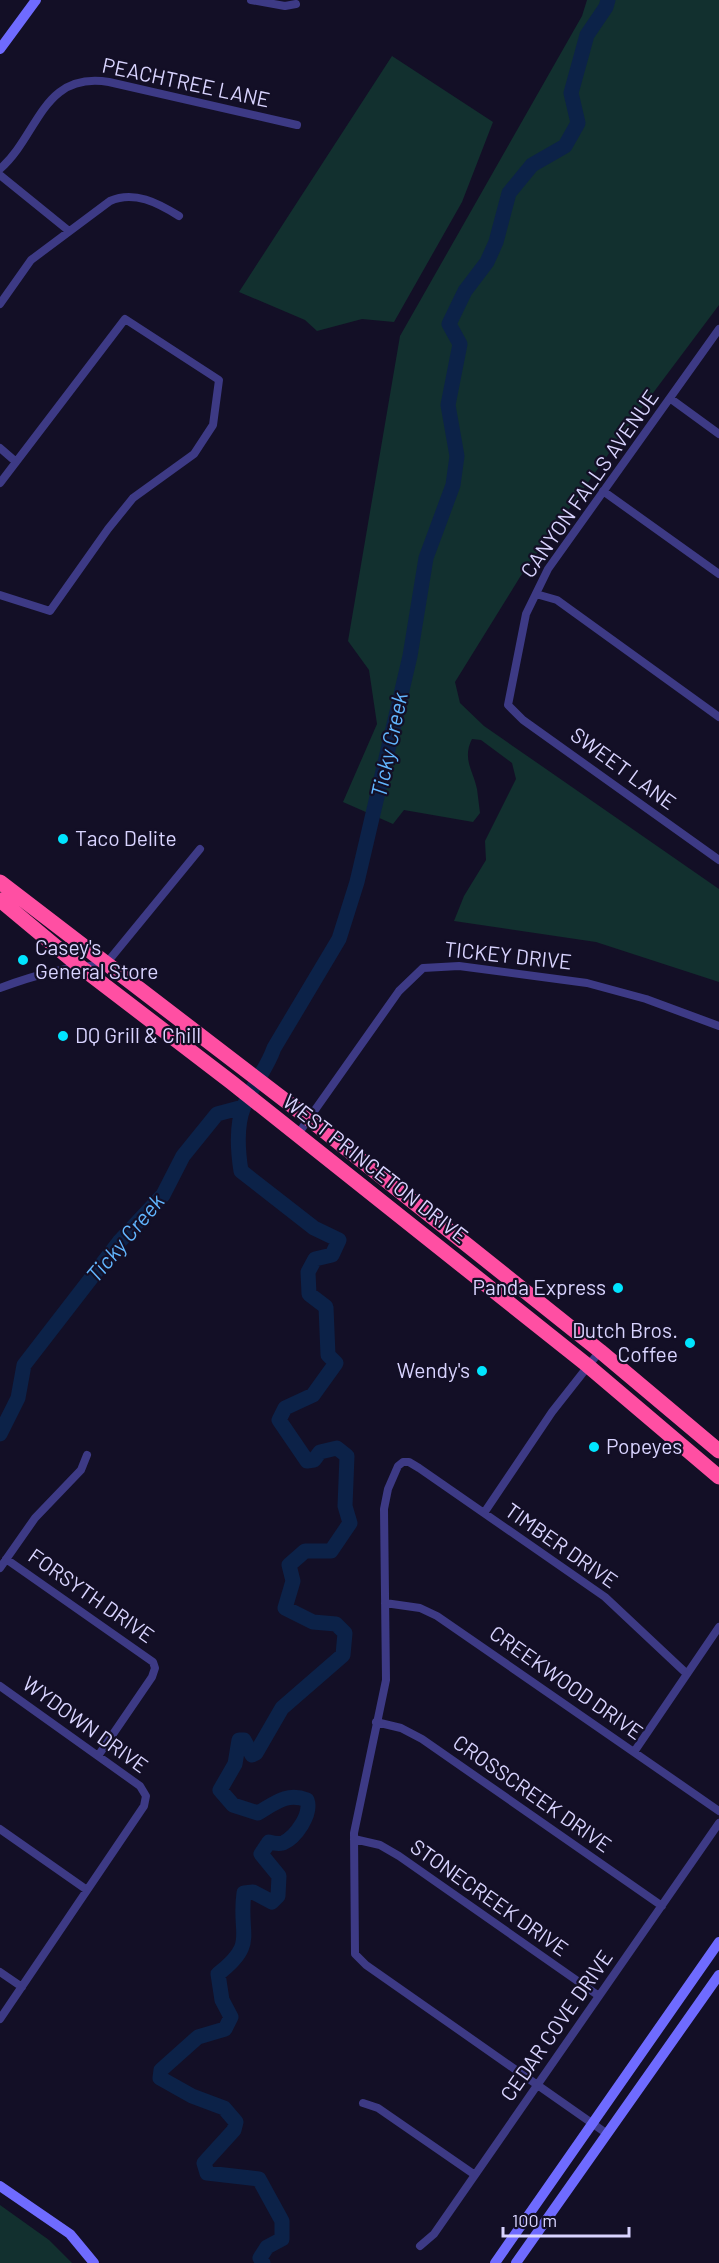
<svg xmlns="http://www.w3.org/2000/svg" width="719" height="2263" viewBox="0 0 719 2263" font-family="Barlow,sans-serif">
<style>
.green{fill:#12302f}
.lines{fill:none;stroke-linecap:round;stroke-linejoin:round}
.river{stroke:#0c2248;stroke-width:15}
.street{stroke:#3d3a85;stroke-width:8}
.secondary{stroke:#6f6bff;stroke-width:10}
.highway{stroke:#ff4fa3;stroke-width:15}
.poi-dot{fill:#00e5ff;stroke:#130f26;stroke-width:2}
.labels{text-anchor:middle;stroke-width:4.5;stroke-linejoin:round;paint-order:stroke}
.street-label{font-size:21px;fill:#d9d4ff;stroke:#130f26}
.poi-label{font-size:21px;fill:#d9d4ff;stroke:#130f26;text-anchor:start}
.water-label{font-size:22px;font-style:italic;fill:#62b6ff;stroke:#130f26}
</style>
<rect width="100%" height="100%" fill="#130f26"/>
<path class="green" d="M587,0H719V305L638,413L520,577L455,682L460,703L484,726L719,889V982L596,942L454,921L464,896L486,860L485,841L516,779L512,763L481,740L472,739C462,759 473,770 477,789C478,797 479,805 480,813L473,822L404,810L393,824L343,802L377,724L369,670L348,641L400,336L582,16Z
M392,56L493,122L462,202L394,322L362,319L317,331L305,320L239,292Z
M0,2205L49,2240L72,2263H0Z"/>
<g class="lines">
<path class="river" d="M0,1434L18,1398L24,1365L119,1242L163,1195L183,1156L217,1114L243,1107
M263,2263L260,2258L267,2247L282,2239V2221L259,2179L207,2173L204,2163L234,2130L236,2122L224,2108L192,2096L160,2078L161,2070L198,2037L225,2029L231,2017L222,2000L218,1974C258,1943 238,1936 244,1893L253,1892L272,1902L278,1896L279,1876L261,1854L269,1842C273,1843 278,1844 283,1843C296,1837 312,1814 307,1800C287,1792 275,1803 258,1813L233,1805L220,1790L235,1764L239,1740H244L252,1755L256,1753L282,1708L343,1655L345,1633L336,1624L313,1622L285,1608L293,1581L289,1565L305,1551H331L350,1523L345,1506L347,1456L337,1448L320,1452L314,1460L307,1461L279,1420L285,1408L313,1395L336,1363L328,1355L326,1307L309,1294L308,1272L315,1259L332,1255L339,1240L314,1228L241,1171C238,1152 236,1125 244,1106C252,1085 267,1069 274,1048L339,939L357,882L410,656L426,558L453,485L457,456L448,405L460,344L449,324L465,291L487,262L496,242L509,193L532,165L565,146L578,123L571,93L587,35L606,7L608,0"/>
<path class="street" d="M251,0L285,6L296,4
M0,169C39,135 42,71 109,82L297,125
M0,175L69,231
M0,304L31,260L110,201C134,190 158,203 179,216
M719,329L548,569L526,614L508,705L523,720L719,860
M671,399L719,434
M0,448L15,461
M0,483L125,319L219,380L213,425L194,454L133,498L108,529L50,611L0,595
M603,491L719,574
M536,594L557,600L719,717
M0,988C35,975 67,966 105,965L200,849
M298,1134L399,991L423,968L459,966L587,983L646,999L719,1026
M484,1513L552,1412L600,1351
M6,1559L153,1662L155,1668L152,1677L98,1756
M0,1568L35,1518L81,1470L87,1455
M385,1603L420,1608L437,1616L719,1811
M0,1686L140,1786L146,1796L144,1806L0,2019
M376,1722L401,1728L422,1739L662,1906
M634,1752L719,1627
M0,1829L87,1890
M354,1839L380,1845L399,1856L599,1996
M0,1972L22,1987
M363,2103L378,2108L475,2175
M606,2133L366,1965L355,1954L354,1833L386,1680L384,1509L388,1489L398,1466L403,1462H409L419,1468L605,1597L687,1674
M420,2246L434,2234L719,1823"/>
<path class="secondary" d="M0,49L36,0
M0,2186L70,2234L94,2263
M495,2263L719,1942
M516,2263L719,1975"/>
<path class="highway" d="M0,882L308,1118L600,1351L719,1451
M0,900L78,965L231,1082L587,1365L719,1477"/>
</g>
<g class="poi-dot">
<circle cx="63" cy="839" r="6"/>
<circle cx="23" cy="960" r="6"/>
<circle cx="63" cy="1036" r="6"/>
<circle cx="618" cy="1288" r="6"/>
<circle cx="690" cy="1343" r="6"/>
<circle cx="482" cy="1371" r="6"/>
<circle cx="594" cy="1447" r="6"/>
</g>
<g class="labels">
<g class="street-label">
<text transform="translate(186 83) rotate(12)" y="7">PEACHTREE LANE</text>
<text transform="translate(590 484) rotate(-55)" y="7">CANYON FALLS AVENUE</text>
<text transform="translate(623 769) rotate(36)" y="7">SWEET LANE</text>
<text transform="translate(508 956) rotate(6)" y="7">TICKEY DRIVE</text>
<text transform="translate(375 1169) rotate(38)" y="7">WEST PRINCETON DRIVE</text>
<text transform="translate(561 1546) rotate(35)" y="7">TIMBER DRIVE</text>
<text transform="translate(91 1596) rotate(35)" y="7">FORSYTH DRIVE</text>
<text transform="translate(566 1683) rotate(35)" y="7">CREEKWOOD DRIVE</text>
<text transform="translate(85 1725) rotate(36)" y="7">WYDOWN DRIVE</text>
<text transform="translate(532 1794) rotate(35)" y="7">CROSSCREEK DRIVE</text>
<text transform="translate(489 1898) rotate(35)" y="7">STONECREEK DRIVE</text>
<text transform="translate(557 2026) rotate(-55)" y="7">CEDAR COVE DRIVE</text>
</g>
<g class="poi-label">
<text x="75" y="846">Taco Delite</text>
<text x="35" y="955">Casey's<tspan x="35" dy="24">General Store</tspan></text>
<text x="75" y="1043">DQ Grill &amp; Chill</text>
<text x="606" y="1295" text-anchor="end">Panda Express</text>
<text x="678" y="1338" text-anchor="end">Dutch Bros.<tspan x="678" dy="24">Coffee</tspan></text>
<text x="470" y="1378" text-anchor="end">Wendy's</text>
<text x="606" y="1454">Popeyes</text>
</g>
<g class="water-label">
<text transform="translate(389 745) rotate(-78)" y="8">Ticky Creek</text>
<text transform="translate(125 1238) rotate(-50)" y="8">Ticky Creek</text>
</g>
</g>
<path d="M503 2227v9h126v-9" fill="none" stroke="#d9d4ff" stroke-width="3"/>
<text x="512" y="2227" font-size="18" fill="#d9d4ff" stroke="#130f26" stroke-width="4.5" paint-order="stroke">100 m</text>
</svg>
